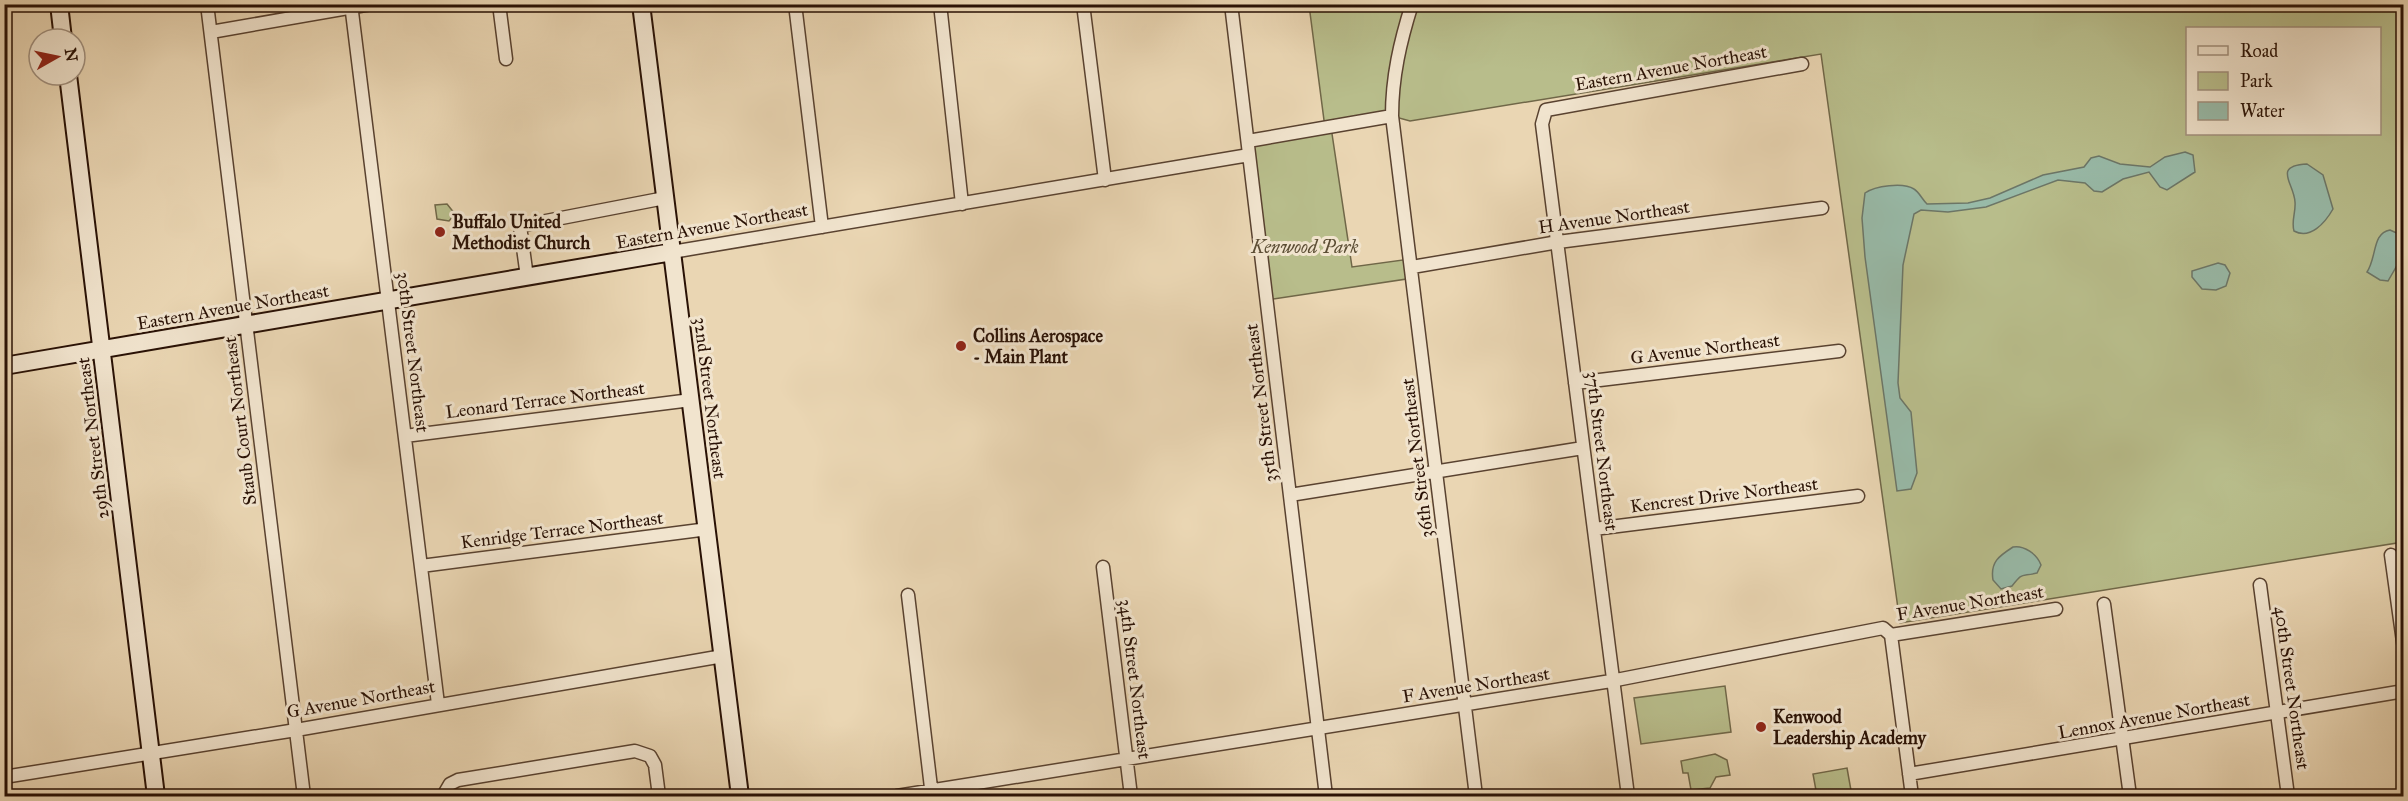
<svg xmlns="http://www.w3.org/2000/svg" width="2408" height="801" viewBox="0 0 2408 801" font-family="'IM FELL Great Primer',serif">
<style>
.green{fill:#b8bd8b;stroke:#706748;stroke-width:1.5;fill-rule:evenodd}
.water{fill:#98baa8;stroke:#6c7667;stroke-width:1.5}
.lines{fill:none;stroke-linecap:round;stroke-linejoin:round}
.street-casing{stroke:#594230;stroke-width:15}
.secondary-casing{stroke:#291105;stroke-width:20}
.street{stroke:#f1e4ce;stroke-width:12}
.secondary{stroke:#f1e4ce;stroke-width:16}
.poi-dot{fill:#8f2418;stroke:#f1e4ce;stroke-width:2}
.labels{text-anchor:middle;stroke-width:6;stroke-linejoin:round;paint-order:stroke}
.street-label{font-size:18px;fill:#291105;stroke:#f1e4ce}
.poi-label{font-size:18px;font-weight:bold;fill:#291105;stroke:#f1e4ce;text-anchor:start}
.park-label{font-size:18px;font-style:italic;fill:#5b4d34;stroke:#f1e4ce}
</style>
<rect width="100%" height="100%" fill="#ead6b3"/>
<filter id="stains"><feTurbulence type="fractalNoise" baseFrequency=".00333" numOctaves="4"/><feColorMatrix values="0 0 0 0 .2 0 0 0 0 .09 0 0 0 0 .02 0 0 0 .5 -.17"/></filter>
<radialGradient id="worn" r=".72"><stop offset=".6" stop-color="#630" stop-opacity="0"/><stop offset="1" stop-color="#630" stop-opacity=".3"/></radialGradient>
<path class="green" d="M1309,5H2397L2404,58L2403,542L1900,623L1821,54L1410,121L1392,116L1331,127L1352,267L1410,259L1413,278L1266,300L1248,141L1325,128ZM2188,28H2380V134H2188Z
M447,204L455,214L449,221L437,219L435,205Z
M1725,686L1731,732L1641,744L1634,698Z
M1715,754L1727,760L1730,775L1716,777L1710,788L1691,790L1688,773H1683L1681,761Z
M1847,768L1852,796H1817L1813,774Z"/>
<path class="water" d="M2185,152L2193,155L2195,172L2167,190L2160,187L2149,172L2123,179L2102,192L2094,191L2085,183L2058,180L1986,207L1948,212L1921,210L1914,214L1903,265L1898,383L1900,398L1911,412L1917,473L1911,489L1897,491L1865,257L1862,218L1865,193C1875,186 1903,182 1914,189C1919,192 1922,199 1927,204L1968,203L1990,198L2043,175L2084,167L2091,158L2099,156L2120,164L2150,167L2165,157Z
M2307,164L2323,175L2333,209C2325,223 2310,240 2294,231C2291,221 2296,212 2295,202C2294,183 2272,166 2307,164Z
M2390,230L2401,235L2403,255L2388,281L2380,280L2367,272C2377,257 2372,233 2390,230Z
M2218,263L2225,265L2230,273L2226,286L2216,290L2202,289L2192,277V271Z
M2013,547C2024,545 2037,554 2041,565L2037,573C2020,577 2023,572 2012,586L2001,589L1993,580C1990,562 1999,556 2013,547Z"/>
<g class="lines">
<g class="street-casing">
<path id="street" d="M207,4L304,796
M351,4L438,704
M499,4L506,59
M795,4L822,227
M940,4L962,204
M1083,4L1105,180
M1231,4L1326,796
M1412,4C1400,42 1392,77 1392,116L1476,796
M211,32L371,4
M1248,141L1392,116
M672,252L1249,155
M1412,267L1558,242L1822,208
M527,277L520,226L665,198
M1575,383L1839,351
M405,436L691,400
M1290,495L1583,448
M1594,529L1858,496
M2391,555L2404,649
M421,566L708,529
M1103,567L1131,796
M2260,585L2288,796
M908,595L932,796
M2104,604L2130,796
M1891,635L1912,796
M1909,774L2404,691
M4,777L296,730L723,656
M443,796L450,784L458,780L635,751L650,756L655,765L659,796
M897,796L1611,681L1883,628L1891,635L2056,609
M1628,796L1542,124L1546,110L1802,64"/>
</g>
<g class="secondary-casing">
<path id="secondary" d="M59,4L63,39
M641,4L740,796
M68,75L156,796
M4,366L672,252"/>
</g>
<use href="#street" class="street"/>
<use href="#secondary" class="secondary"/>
</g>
<g class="poi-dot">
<circle cx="440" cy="232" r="6"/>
<circle cx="961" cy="346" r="6"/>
<circle cx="1761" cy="727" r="6"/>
</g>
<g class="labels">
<g class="street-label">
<text transform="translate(1671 68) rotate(-10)" y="6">Eastern Avenue Northeast</text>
<text transform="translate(1614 217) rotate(-8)" y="6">H Avenue Northeast</text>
<text transform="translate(712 226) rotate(-10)" y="6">Eastern Avenue Northeast</text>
<text transform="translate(233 307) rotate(-10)" y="6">Eastern Avenue Northeast</text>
<text transform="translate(1705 349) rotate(-7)" y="6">G Avenue Northeast</text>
<text transform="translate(413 352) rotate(83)" y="6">30th Street Northeast</text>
<text transform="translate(710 398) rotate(83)" y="6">32nd Street Northeast</text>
<text transform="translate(545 400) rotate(-7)" y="6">Leonard Terrace Northeast</text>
<text transform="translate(1261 403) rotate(-97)" y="6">35th Street Northeast</text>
<text transform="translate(240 421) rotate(-97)" y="6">Staub Court Northeast</text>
<text transform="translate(93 438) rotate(-97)" y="6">29th Street Northeast</text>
<text transform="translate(1602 451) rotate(83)" y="6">37th Street Northeast</text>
<text transform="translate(1417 458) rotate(-97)" y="6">36th Street Northeast</text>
<text transform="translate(1724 495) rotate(-7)" y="6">Kencrest Drive Northeast</text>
<text transform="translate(562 530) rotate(-7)" y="6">Kenridge Terrace Northeast</text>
<text transform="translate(1970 603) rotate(-9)" y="6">F Avenue Northeast</text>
<text transform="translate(1135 679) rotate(83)" y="6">34th Street Northeast</text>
<text transform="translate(1476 685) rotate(-9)" y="6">F Avenue Northeast</text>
<text transform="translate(2292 688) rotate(82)" y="6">40th Street Northeast</text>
<text transform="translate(361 699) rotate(-10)" y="6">G Avenue Northeast</text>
<text transform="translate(2154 716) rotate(-10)" y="6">Lennox Avenue Northeast</text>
</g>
<g class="poi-label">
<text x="452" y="228">Buffalo United<tspan x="452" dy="21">Methodist Church</tspan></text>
<text x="973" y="342">Collins Aerospace<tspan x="973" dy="21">- Main Plant</tspan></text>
<text x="1773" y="723">Kenwood<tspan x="1773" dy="21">Leadership Academy</tspan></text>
</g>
<g class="park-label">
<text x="1305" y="253">Kenwood Park</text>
</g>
</g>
<rect width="2408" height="801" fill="none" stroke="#ead6b3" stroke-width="24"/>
<rect x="6" y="6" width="2396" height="789" fill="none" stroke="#291105" stroke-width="3"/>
<rect x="12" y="12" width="2384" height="777" fill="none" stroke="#291105" stroke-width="1.5"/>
<rect x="2186" y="27" width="195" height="108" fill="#f1e4ce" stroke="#a1907e" stroke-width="1.5"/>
<rect x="2198" y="46" width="30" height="9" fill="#f1e4ce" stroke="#a1907e" stroke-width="1.5"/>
<text x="2240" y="57" font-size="18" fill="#291105">Road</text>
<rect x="2198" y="72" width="30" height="18" fill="#b8bd8b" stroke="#a1907e" stroke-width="1.5"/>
<text x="2240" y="87" font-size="18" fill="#291105">Park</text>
<rect x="2198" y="102" width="30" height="18" fill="#98baa8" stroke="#a1907e" stroke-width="1.5"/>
<text x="2240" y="117" font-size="18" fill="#291105">Water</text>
<g transform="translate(57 57) rotate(81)"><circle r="28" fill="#f1e4ce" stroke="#a1907e" stroke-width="1.5"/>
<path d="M0-4.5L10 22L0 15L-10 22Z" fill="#8f2418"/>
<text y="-9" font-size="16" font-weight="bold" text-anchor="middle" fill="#291105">N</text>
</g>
<rect width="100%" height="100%" filter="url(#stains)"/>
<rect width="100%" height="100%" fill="url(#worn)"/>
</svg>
